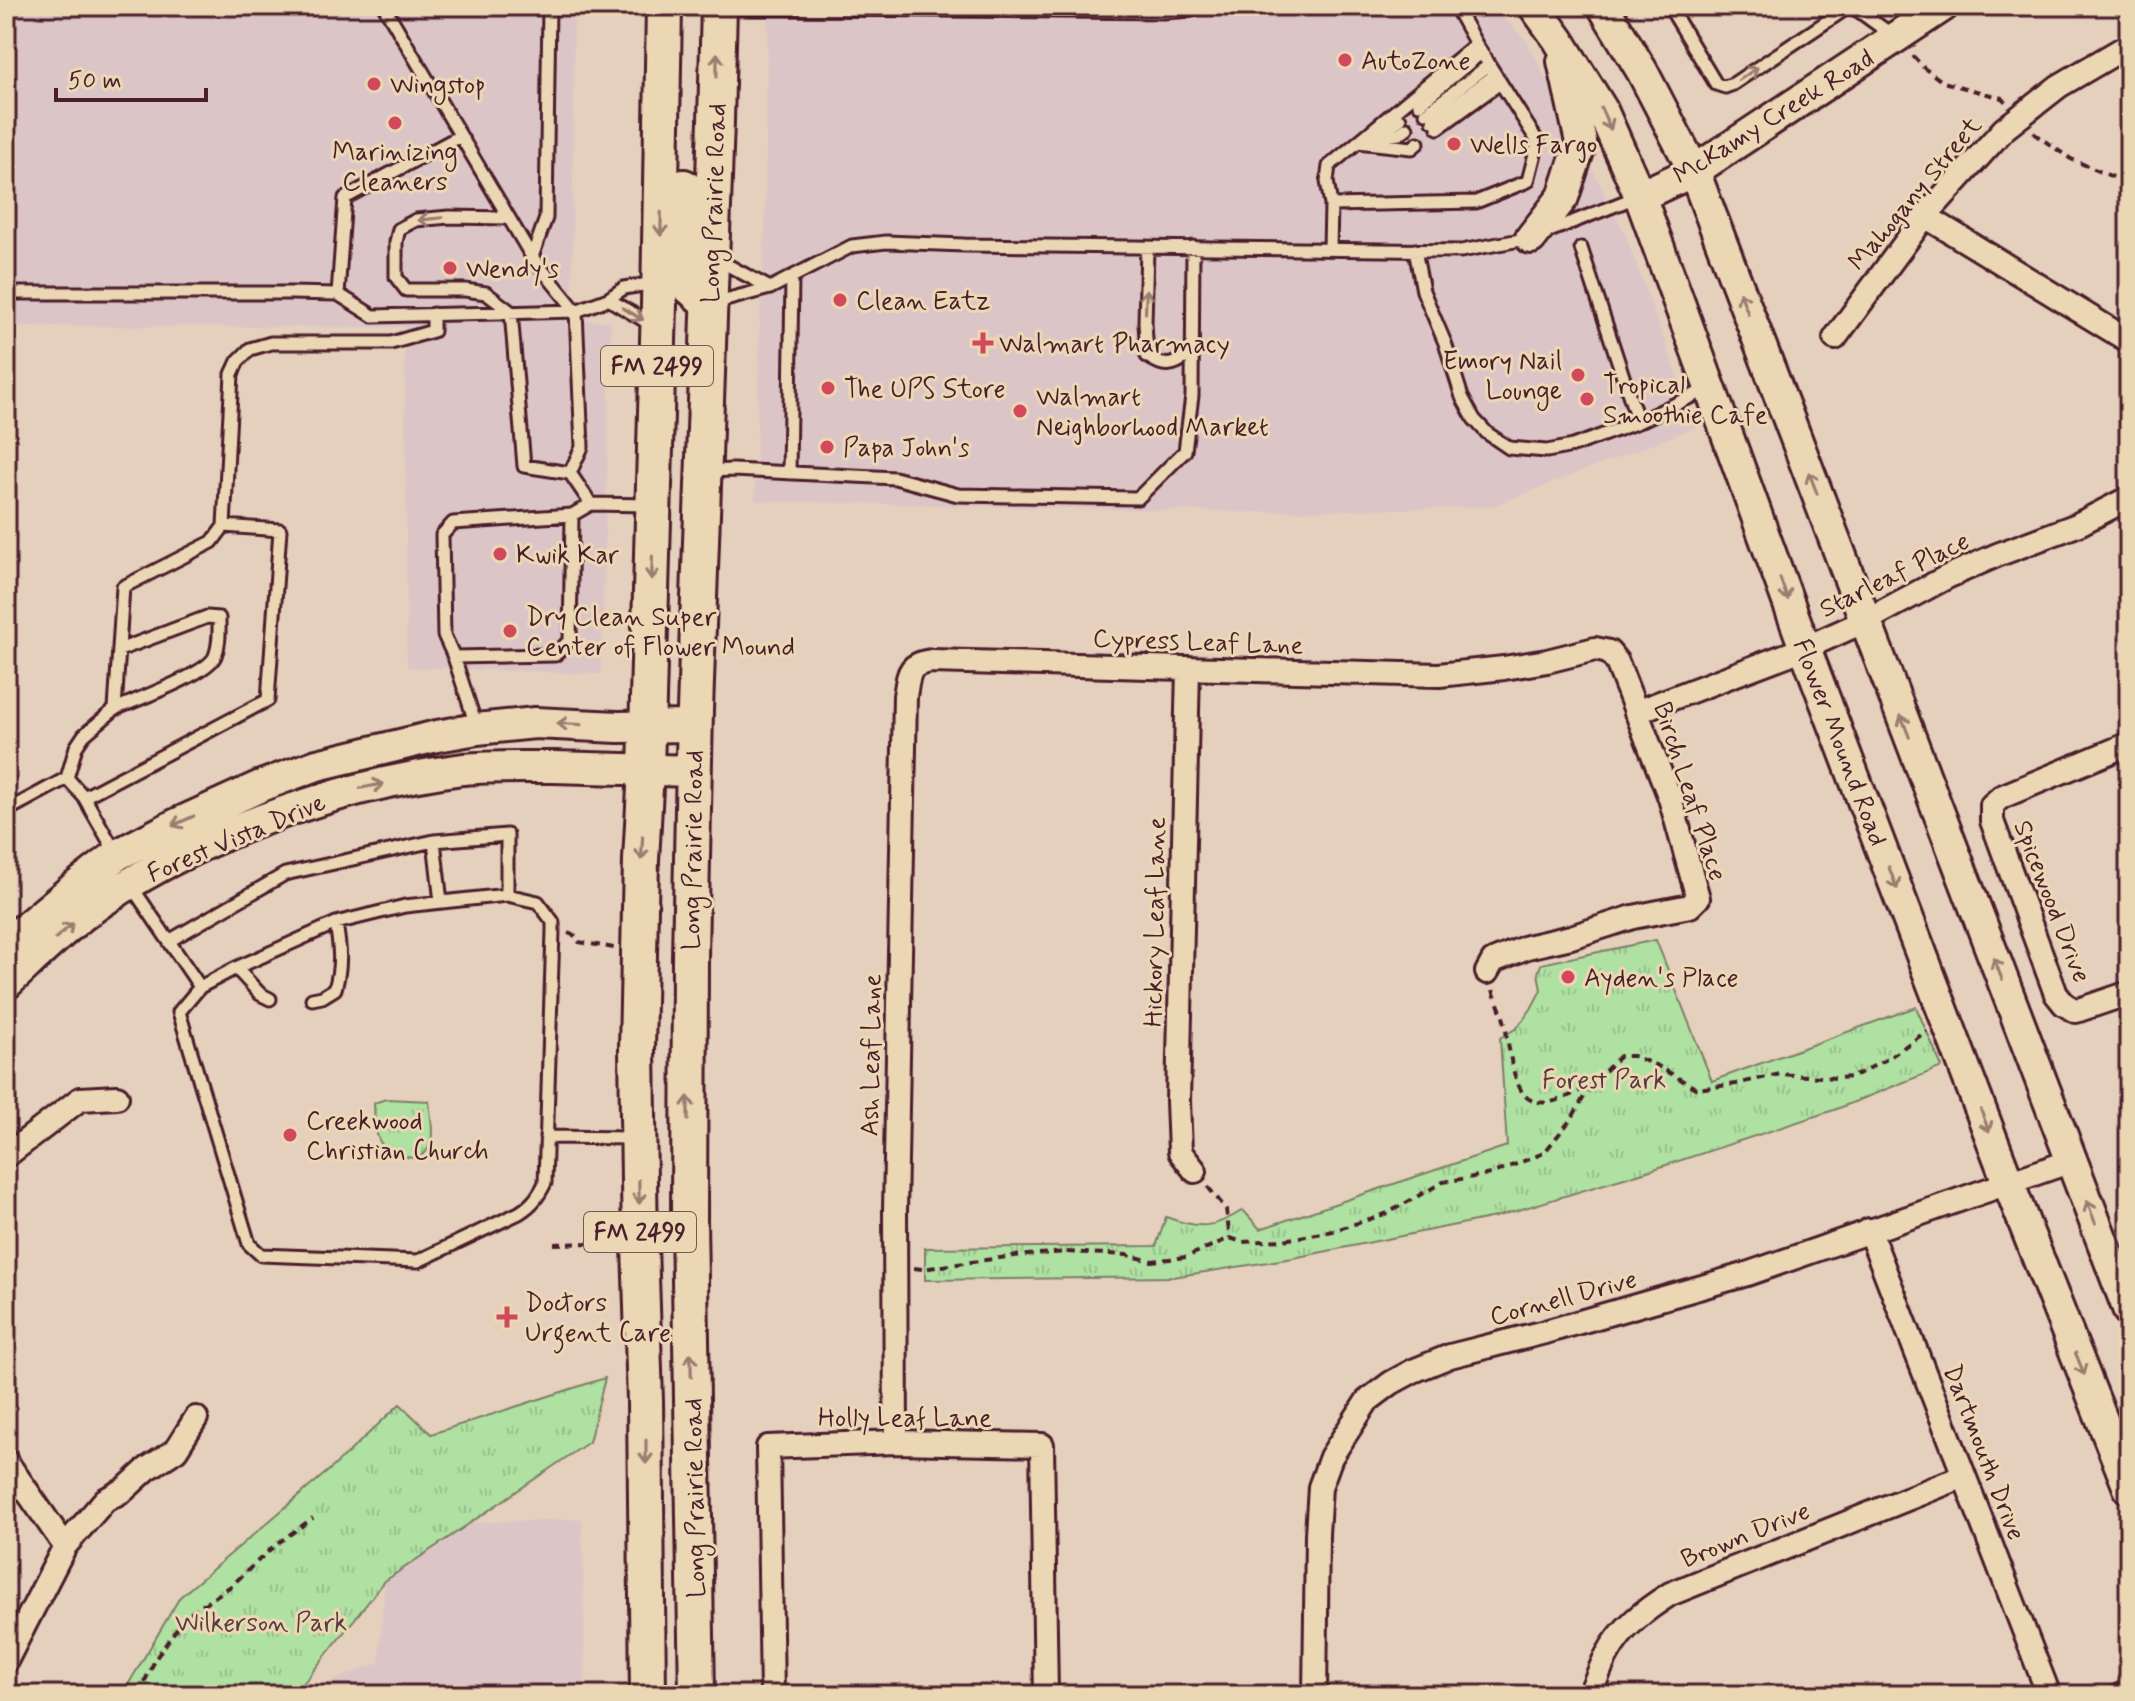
<svg xmlns="http://www.w3.org/2000/svg" width="2135" height="1701" viewBox="0 0 2135 1701" font-family="Mynerve,sans-serif">
<style>
.built{fill:#dcc5c7}
.grass{fill:url(#grass-tufts);stroke:#7c8066;stroke-width:2}
.lines{fill:none;stroke-linecap:round;stroke-linejoin:round}
.lane-casing{stroke:#4a1f2b;stroke-width:17}
.street-casing{stroke:#4a1f2b;stroke-width:28}
.secondary-casing{stroke:#4a1f2b;stroke-width:36}
.primary-casing{stroke:#4a1f2b;stroke-width:40}
.path{stroke:#4a1f2b;stroke-width:4;stroke-dasharray:8 6;stroke-linecap:butt}
.lane{stroke:#ecd7b5;stroke-width:11}
.street{stroke:#ecd7b5;stroke-width:22}
.secondary{stroke:#ecd7b5;stroke-width:30}
.primary{stroke:#ecd7b5;stroke-width:34}
.oneway{stroke:#9b7b70}
.poi-dot{fill:#d1495b;stroke:#ecd7b5;stroke-width:3}
.labels{text-anchor:middle;stroke-width:6;stroke-linejoin:round;paint-order:stroke}
.shield{fill:#ecd7b5;stroke:#7b5654;stroke-width:2}
.shield-label{font-size:24px;font-weight:bold;fill:#4a1f2b}
.poi-label{font-size:26px;fill:#4a1f2b;stroke:#ecd7b5;text-anchor:start}
.street-label{font-size:26px;fill:#4a1f2b;stroke:#ecd7b5}
.park-label{font-size:26px;fill:#593c3d;stroke:#ecd7b5}
</style>
<defs>
<pattern id="grass-tufts" width="24" height="20" patternUnits="userSpaceOnUse" patternTransform="scale(2)"><rect width="24" height="20" fill="#afe1a2"/><path d="M3 7l-1-3M5 7V3M7 7l1-3M15 17l-1-3M17 17v-4M19 17l1-3" fill="none" stroke="#98c18c"/></pattern>
</defs>
<rect width="100%" height="100%" fill="#e5cfbd"/>
<filter id="ink" filterUnits="userSpaceOnUse"><feTurbulence type="fractalNoise" baseFrequency=".0125" numOctaves="2"/><feDisplacementMap in="SourceGraphic" scale="16" xChannelSelector="R" yChannelSelector="G"/><feConvolveMatrix kernelMatrix="1 2 1 2 8 2 1 2 1" color-interpolation-filters="sRGB"/></filter>
<g filter="url(#ink)">
<path class="built" d="M6,6H574L572,320L611,321L601,674L407,667L405,327L6,326Z
M768,6H1492L1527,41L1625,234L1696,427L1490,507L1249,512L755,501L760,322L765,231Z
M582,1519L585,1695H295L379,1663L385,1581L470,1523Z"/>
<path class="grass" d="M1656,940L1712,1081L1916,1007L1942,1067L1834,1110L1654,1169L1495,1217L1293,1258L1173,1277L925,1280V1248L1156,1246L1166,1217C1198,1229 1214,1229 1243,1210L1260,1229L1507,1146L1500,1038L1517,1028L1531,1009L1541,990L1538,973L1541,964Z
M386,1099L429,1101C430,1113 434,1130 431,1142C425,1162 407,1161 394,1150L389,1151C373,1142 375,1119 374,1103Z
M605,1378L589,1442L385,1581L294,1695H122L180,1597L334,1466L400,1404L431,1434Z"/>
<g class="lines">
<g class="lane-casing">
<path id="lane" d="M6,6H15
M384,6L532,257L576,311L582,447L570,473
M1669,6L1716,84L1725,87L1733,84L1850,6
M1852,6L1892,35
M722,8L1165,12L1192,10L1205,6
M1419,104L1481,53
M1426,113L1489,65
M1433,121L1495,75
M1438,128L1500,83
M1376,131L1388,128L1400,119
M1366,138L1399,134L1407,128
M1358,142L1412,148L1418,143
M1331,205L1327,181L1329,166L1476,44
M508,218L449,217L416,220L399,229L396,242V277L406,290H465L486,293L511,312L524,466L570,473L591,504
M1547,232L1639,196
M1147,247L1145,323L1147,356C1167,370 1172,365 1192,354
M1581,248L1638,422
M1330,249L1331,205L1476,202L1528,181L1538,142L1476,44L1455,6
M1415,250L1423,291L1445,343L1462,397L1474,419L1487,433L1509,448L1547,451L1573,446L1638,422L1709,388
M532,257L546,218L549,6
M718,260L770,288
M6,293H290L338,294L373,316L576,311L608,299L624,288L655,283
M338,294L345,198L460,136
M608,299L652,325
M714,303L770,288L852,246L886,242L964,245L1461,251L1531,238
M708,471L733,470L895,478L958,495L1138,498L1185,451L1192,396L1193,247
M789,473L792,278
M454,657L555,655L570,640L572,515
M115,709C135,700 208,674 215,656C220,644 219,631 219,618L207,617L119,650
M477,728L454,657L444,635L442,535L453,523L572,515L591,504L649,505
M67,778L84,797L117,855
M84,797L268,700L280,530L224,526L232,374L238,361L250,349L271,343H391L433,331V314
M6,811L67,778L76,747L84,735L115,709L123,587L212,542L224,526
M434,841L441,902
M130,884L200,987
M169,941L285,874L434,841L507,835V895
M236,968L336,923
M270,999L260,994L236,968L200,987L179,1012L249,1244L261,1255L418,1261L519,1213C532,1205 538,1197 545,1183L553,931V922L538,902L507,895L405,906L336,923C340,948 342,965 335,989L322,997L312,999
M546,1137L633,1138"/>
</g>
<g class="street-casing">
<path id="street" d="M1925,216L2129,341
M1835,338L1925,216L2004,129L2059,86L2129,45
M1188,668L1178,1101L1180,1152L1195,1171
M1636,712L1805,648L1865,621L1947,577L1997,555L2077,525L2129,498
M2129,744L2001,797L1992,805V821L2056,994L2064,1004L2076,1011L2129,993
M6,1156L80,1099L117,1097
M1869,1230L2049,1695
M896,1442L895,1211L905,696C909,674 907,664 932,661L1439,675L1504,668L1547,661L1595,649L1609,652L1617,662L1670,798L1698,898L1690,906L1633,917L1571,937L1527,947L1493,961L1487,972
M6,1461L65,1546
M6,1661L65,1546L105,1500L124,1490L147,1469L176,1450L196,1418
M772,1695L768,1447L896,1442L1042,1445L1046,1695
M1315,1695L1317,1534L1320,1487L1331,1457L1367,1401L1391,1383L1413,1371L1450,1356L1545,1332L1747,1274L2071,1161
M1589,1695C1596,1682 1600,1667 1607,1655C1622,1627 1645,1610 1670,1594L1964,1476
M2121,1695L2129,1692"/>
</g>
<g class="secondary-casing">
<path id="secondary" d="M1534,6L1558,39L1602,110L1640,196L1805,648L2008,1182L2129,1488
M1603,6L1642,71L1694,171L2129,1311
M1640,196L1694,171L1943,6
M1531,238L1563,197L1581,142L1563,61
M6,944L70,891L117,855L175,825L261,786L317,765L437,736L477,729L535,723L618,727L694,726
M6,984C31,961 56,936 83,915C188,837 334,786 463,769C493,766 524,767 554,767C600,768 647,770 693,771"/>
</g>
<g class="primary-casing">
<path id="primary" d="M684,187L685,272L688,285L710,304
M648,1695L645,1401L640,1245L637,1050L641,860L646,770L659,305L664,6
M697,1695L689,1221L690,957L695,710L716,121L719,6"/>
</g>
<path class="path" d="M1913,56L1924,68L1943,82L2002,98L2006,102
M2033,133L2071,159L2129,184
M568,933L575,936L579,942L614,948
M1493,990C1496,1000 1501,1010 1504,1020C1509,1040 1511,1094 1533,1101C1552,1107 1572,1094 1588,1087
M1208,1187L1226,1209L1230,1238
M554,1244L592,1243L602,1219L610,1217
M914,1268L922,1269L1014,1256L1066,1252L1127,1255L1152,1261L1186,1257L1230,1238L1242,1242L1284,1240L1333,1231L1388,1213L1443,1182L1491,1174L1544,1153L1572,1118L1590,1086L1620,1056H1633L1658,1066L1697,1089L1736,1084L1780,1074L1835,1078L1853,1077L1887,1059L1927,1031
M138,1695L156,1658L185,1617L231,1586L275,1545L313,1518"/>
<use href="#lane" class="lane"/>
<use href="#street" class="street"/>
<use href="#secondary" class="secondary"/>
<use href="#primary" class="primary"/>
</g>
<defs><path id="oneway-shaft" d="M-6 0H5M1.5-3L5.5 0L1.5 3" fill="none" stroke-width="1.6" stroke-linecap="round" stroke-linejoin="round" transform="scale(2)"/></defs>
<g class="oneway">
<use href="#oneway-shaft" transform="translate(717 65) rotate(-89)"/>
<use href="#oneway-shaft" transform="translate(1748 74) rotate(-34)"/>
<use href="#oneway-shaft" transform="translate(1606 119) rotate(65)"/>
<use href="#oneway-shaft" transform="translate(430 219) rotate(174)"/>
<use href="#oneway-shaft" transform="translate(661 224) rotate(91)"/>
<use href="#oneway-shaft" transform="translate(1146 301) rotate(-88)"/>
<use href="#oneway-shaft" transform="translate(1744 303) rotate(-111)"/>
<use href="#oneway-shaft" transform="translate(633 314) rotate(30)"/>
<use href="#oneway-shaft" transform="translate(1813 483) rotate(-111)"/>
<use href="#oneway-shaft" transform="translate(652 568) rotate(92)"/>
<use href="#oneway-shaft" transform="translate(1784 589) rotate(70)"/>
<use href="#oneway-shaft" transform="translate(569 724) rotate(-177)"/>
<use href="#oneway-shaft" transform="translate(1905 726) rotate(-111)"/>
<use href="#oneway-shaft" transform="translate(372 786) rotate(-11)"/>
<use href="#oneway-shaft" transform="translate(183 821) rotate(155)"/>
<use href="#oneway-shaft" transform="translate(642 848) rotate(93)"/>
<use href="#oneway-shaft" transform="translate(1893 878) rotate(69)"/>
<use href="#oneway-shaft" transform="translate(64 931) rotate(-41)"/>
<use href="#oneway-shaft" transform="translate(1998 969) rotate(-111)"/>
<use href="#oneway-shaft" transform="translate(688 1108) rotate(-90)"/>
<use href="#oneway-shaft" transform="translate(1985 1121) rotate(69)"/>
<use href="#oneway-shaft" transform="translate(639 1192) rotate(89)"/>
<use href="#oneway-shaft" transform="translate(2091 1212) rotate(-111)"/>
<use href="#oneway-shaft" transform="translate(2080 1364) rotate(68)"/>
<use href="#oneway-shaft" transform="translate(691 1365) rotate(-91)"/>
<use href="#oneway-shaft" transform="translate(646 1452) rotate(90)"/>
</g>
</g>
<g class="poi-dot">
<circle cx="1345" cy="60" r="8"/>
<circle cx="374" cy="84" r="8"/>
<circle cx="395" cy="123" r="8"/>
<circle cx="1454" cy="144" r="8"/>
<circle cx="450" cy="268" r="8"/>
<circle cx="840" cy="300" r="8"/>
<path d="M979 331h8v8h8v8h-8v8h-8v-8h-8v-8h8z"/>
<circle cx="1578" cy="375" r="8"/>
<circle cx="828" cy="388" r="8"/>
<circle cx="1587" cy="399" r="8"/>
<circle cx="1020" cy="411" r="8"/>
<circle cx="827" cy="447" r="8"/>
<circle cx="500" cy="554" r="8"/>
<circle cx="510" cy="631" r="8"/>
<circle cx="1568" cy="977" r="8"/>
<circle cx="290" cy="1135" r="8"/>
<path d="M503 1305h8v8h8v8h-8v8h-8v-8h-8v-8h8z"/>
</g>
<g class="labels">
<g class="shield">
<rect x="601" y="346" width="112" height="40" rx="6"/>
<rect x="584" y="1212" width="112" height="40" rx="6"/>
</g>
<g class="shield-label">
<text x="657" y="374">FM 2499</text>
<text x="640" y="1240">FM 2499</text>
</g>
<g class="poi-label">
<text x="1361" y="69">AutoZone</text>
<text x="390" y="93">Wingstop</text>
<text x="1470" y="153">Wells Fargo</text>
<text x="395" y="160" text-anchor="middle">Marinizing<tspan x="395" dy="30">Cleaners</tspan></text>
<text x="466" y="277">Wendy's</text>
<text x="856" y="309">Clean Eatz</text>
<text x="999" y="352">Walmart Pharmacy</text>
<text x="1562" y="369" text-anchor="end">Emory Nail<tspan x="1562" dy="30">Lounge</tspan></text>
<text x="1603" y="393">Tropical<tspan x="1603" dy="30">Smoothie Cafe</tspan></text>
<text x="844" y="397">The UPS Store</text>
<text x="1036" y="405">Walmart<tspan x="1036" dy="30">Neighborhood Market</tspan></text>
<text x="843" y="456">Papa John's</text>
<text x="516" y="563">Kwik Kar</text>
<text x="526" y="625">Dry Clean Super<tspan x="526" dy="30">Center of Flower Mound</tspan></text>
<text x="1584" y="986">Ayden's Place</text>
<text x="306" y="1129">Creekwood<tspan x="306" dy="30">Christian Church</tspan></text>
<text x="525" y="1311">Doctors<tspan x="525" dy="30">Urgent Care</tspan></text>
</g>
<g class="street-label">
<text transform="translate(1773 116) rotate(-32)" y="9">McKamy Creek Road</text>
<text transform="translate(1914 193) rotate(-50)" y="9">Mahogany Street</text>
<text transform="translate(713 203) rotate(-88)" y="9">Long Prairie Road</text>
<text transform="translate(1894 574) rotate(-26)" y="9">Starleaf Place</text>
<text transform="translate(1198 641) rotate(2)" y="9">Cypress Leaf Lane</text>
<text transform="translate(1841 742) rotate(69)" y="9">Flower Mound Road</text>
<text transform="translate(1691 791) rotate(72)" y="9">Birch Leaf Place</text>
<text transform="translate(236 837) rotate(-23)" y="9">Forest Vista Drive</text>
<text transform="translate(692 850) rotate(-89)" y="9">Long Prairie Road</text>
<text transform="translate(2053 901) rotate(69)" y="9">Spicewood Drive</text>
<text transform="translate(1154 922) rotate(-89)" y="9">Hickory Leaf Lane</text>
<text transform="translate(870 1055) rotate(-89)" y="9">Ash Leaf Lane</text>
<text transform="translate(1563 1297) rotate(-15)" y="9">Cornell Drive</text>
<text x="905" y="1426">Holly Leaf Lane</text>
<text transform="translate(1985 1452) rotate(69)" y="9">Dartmouth Drive</text>
<text transform="translate(694 1498) rotate(-91)" y="9">Long Prairie Road</text>
<text transform="translate(1745 1534) rotate(-22)" y="9">Brown Drive</text>
</g>
<g class="park-label">
<text x="1604" y="1088">Forest Park</text>
<text x="261" y="1631">Wilkerson Park</text>
</g>
</g>
<rect width="2135" height="1701" fill="none" stroke="#ecd7b5" stroke-width="32"/>
<rect x="16" y="16" width="2103" height="1669" fill="none" stroke="#4a1f2b" stroke-width="3" filter="url(#ink)"/>
<path d="M56 88v12h150v-12" fill="none" stroke="#4a1f2b" stroke-width="4"/>
<text x="68" y="88" font-size="24" fill="#4a1f2b" stroke="#ecd7b5" stroke-width="6" paint-order="stroke">50 m</text>
</svg>
